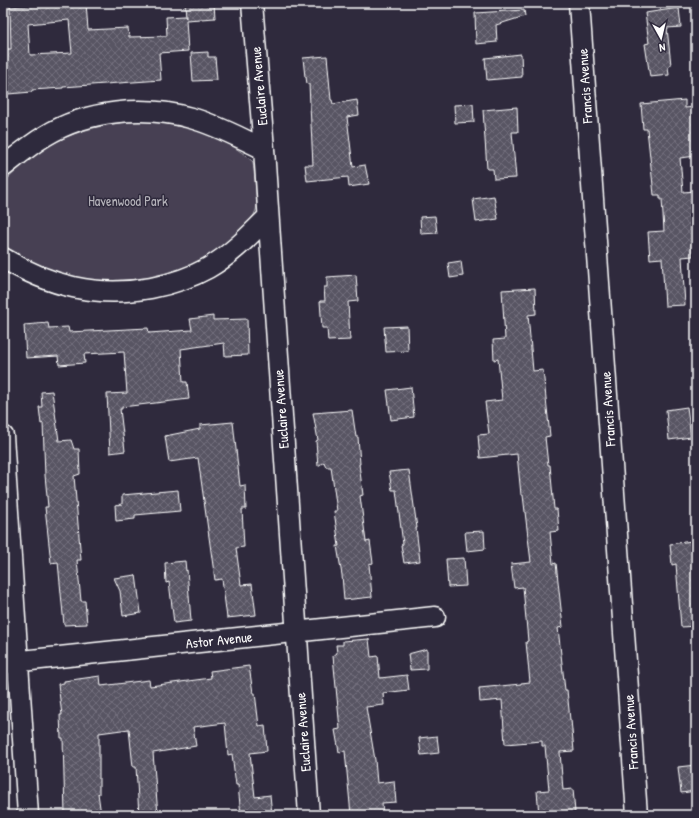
<svg xmlns="http://www.w3.org/2000/svg" width="699" height="818" viewBox="0 0 699 818" font-family="'Patrick Hand',sans-serif">
<style>
.green{fill:#464152;stroke:#a2a0a8}
.building{fill:url(#building-cross-hatch);stroke:#fff;fill-rule:evenodd}
.lines{fill:none;stroke-linecap:round;stroke-linejoin:round}
.minor-casing{stroke:#fff;stroke-width:23}
.minor{stroke:#2f2a3d;stroke-width:20}
.labels{text-anchor:middle;stroke-width:3;stroke-linejoin:round;paint-order:stroke}
.street-label{font-size:14px;fill:#fff;stroke:#2f2a3d}
.park-label{font-size:14px;fill:#b5b3ba;stroke:#2f2a3d}
</style>
<defs>
<pattern id="building-cross-hatch" width="8" height="8" patternUnits="userSpaceOnUse"><rect width="8" height="8" fill="#595564"/><path d="M0 0l8 8M0 8l8-8" fill="none" stroke="#726e7b"/></pattern>
</defs>
<rect width="100%" height="100%" fill="#2f2a3d"/>
<filter id="ink" filterUnits="userSpaceOnUse"><feTurbulence type="fractalNoise" baseFrequency=".025" numOctaves="2"/><feDisplacementMap in="SourceGraphic" scale="8" xChannelSelector="R" yChannelSelector="G"/><feConvolveMatrix kernelMatrix="1 2 1 2 8 2 1 2 1" color-interpolation-filters="sRGB"/></filter>
<g filter="url(#ink)">
<path class="green" d="M143,121C182,124 224,134 253,162C254,171 258,204 256,210C252,222 239,232 230,239C179,284 110,292 48,270C33,264 14,256 3,245V184C43,140 85,124 143,121Z"/>
<path class="building" d="M58,3H86L88,30L128,28L129,37L167,36L166,17L185,16L186,18L185,3H214L215,18L186,20L188,51L159,53L161,80L63,87V88L32,90V92L8,94L6,49H11L10,7ZM69,20L72,53L30,55L28,24Z
M679,8L681,27L667,28L671,65L668,67L669,75L650,77L645,44L649,43L645,13Z
M524,10L525,16L496,25L497,42L476,44L475,13Z
M208,52V57H215L217,80L193,81L191,53Z
M521,54L522,77L487,80L485,58Z
M327,56L331,100H332L333,104L357,100L359,115L347,117L353,167L365,165L369,184L349,187L348,177L307,181L305,165H313L309,84H307L306,77H305L303,58Z
M685,100V108L696,107V156L680,158L683,192L696,191V213L690,214L693,256L682,257L685,305L665,306L662,258L650,259L648,232L664,231L662,199H660V195H654L647,129H643L641,104Z
M473,104L474,122L455,123L454,105Z
M517,107L518,132H512L516,178L494,179L493,169H487L483,110Z
M494,196L498,219L476,222L473,199Z
M435,216L437,233L421,234L420,217Z
M461,261L463,276L450,278L448,263Z
M356,275L358,301L348,302L350,340L328,341L327,328H322L320,301H325L324,287H327V277Z
M535,288L536,314L528,315L533,371L543,370L550,436L545,437L548,465H550L554,509H557L559,531L550,532L553,564L556,563L563,627L558,628L565,690H567L570,720H571L574,751L560,752L563,790L573,789L575,812L539,815L537,791L549,790L545,746H542V741L505,744L502,700L480,702L479,688L521,684V683L530,682L526,642L528,641L523,587L514,588L511,564L531,562L523,495H521L517,454L480,458L478,435L489,434L485,402L502,400L498,359L494,360L493,340L505,339L502,290Z
M213,316V320L247,319L248,355L225,356L224,343L181,349L183,382H187L189,399L122,407V409H120L125,451L110,453L107,394L127,393L124,352L84,354L85,363L59,365L58,356L26,358L24,325L48,323L49,328L68,327L69,332L148,328L149,333L192,330L190,319Z
M407,326L408,351L386,352L384,327Z
M411,387L414,417L391,420L387,390Z
M52,391L59,441L71,440L74,449H79L80,474L74,476L81,560H77L81,601H85L87,624L64,625L58,562L51,563L45,507H48L45,475L43,423L41,424L39,407H42L41,392Z
M687,407L691,437L669,440L666,410Z
M352,410L356,437H358L360,464H359L363,495L360,496L366,542L370,541L373,563L369,564L372,597L344,600L342,575L337,546H339L334,511H337L331,467H326L324,462L318,466L316,441L318,440L313,413Z
M233,422L240,486L245,485L246,509H242L244,547L236,548L241,585L252,584L256,615L227,618L222,579L215,580L198,458L169,462L165,436L200,429V425Z
M409,470L417,528H416L420,561L404,563L401,545L403,544L396,490H392L389,472Z
M178,490L180,511L135,515V519L116,521L115,505L122,504V495Z
M484,531L485,549L467,551L465,532Z
M692,541L693,553H696V626L681,627L676,564L672,565L670,544Z
M464,558L466,586L448,587L446,559Z
M185,561L186,571L187,570L191,621L174,623L169,582L166,583L165,563Z
M136,575L141,613L123,616L120,591L114,578Z
M369,639L371,657L378,656L380,678L407,675L409,690L383,693L384,705L366,707L375,760L377,783L394,781L396,802L382,803L383,815H351L345,751L339,752L335,730L340,729L333,656L337,653L336,645H343V641Z
M427,649V669L410,670L408,654Z
M249,666L253,693H255L259,726L265,725L267,751L250,753L255,797L270,795L272,815H241L238,785H236L232,754L228,755L225,723L193,727L196,746L153,753L158,815H139L136,767H133L129,729L99,733V794L98,793L101,815H65L63,738H61L60,715H62L58,684L64,683V681L100,676L101,686L149,680L150,686L211,678L210,671Z
M437,736L439,753L421,755L419,738Z
M696,765V791L681,793L678,767Z"/>
<g class="lines">
<g class="minor-casing">
<path id="minor" d="M252,3L264,149L309,815
M579,3L637,815
M3,167C17,156 30,145 45,136C87,110 144,105 191,118C217,125 240,138 264,149
M3,258C50,286 96,298 151,288C171,284 190,278 208,268C231,255 250,235 268,217
M3,436L28,815
M3,663L435,617"/>
</g>
<use href="#minor" class="minor"/>
</g>
</g>
<g class="labels">
<g class="street-label">
<text transform="translate(259 86) rotate(-95)" y="5">Euclaire Avenue</text>
<text transform="translate(585 86) rotate(-94)" y="5">Francis Avenue</text>
<text transform="translate(281 409) rotate(-94)" y="5">Euclaire Avenue</text>
<text transform="translate(608 409) rotate(-94)" y="5">Francis Avenue</text>
<text transform="translate(219 640) rotate(-6)" y="5">Astor Avenue</text>
<text transform="translate(303 732) rotate(-94)" y="5">Euclaire Avenue</text>
<text transform="translate(631 732) rotate(-94)" y="5">Francis Avenue</text>
</g>
<g class="park-label">
<text x="128" y="206">Havenwood Park</text>
</g>
</g>
<rect width="699" height="818" fill="none" stroke="#2f2a3d" stroke-width="16"/>
<rect x="8" y="8" width="683" height="802" fill="none" stroke="#fff" stroke-width="1.5" filter="url(#ink)"/>
<g transform="translate(661 38) rotate(172)" stroke="#2f2a3d" stroke-width="3" paint-order="stroke">
<path d="M0-3L7 15L0 10L-7 15Z" fill="#ffffff"/>
<text y="-6" font-size="11" font-weight="bold" text-anchor="middle" fill="#ffffff">N</text>
</g>
</svg>
